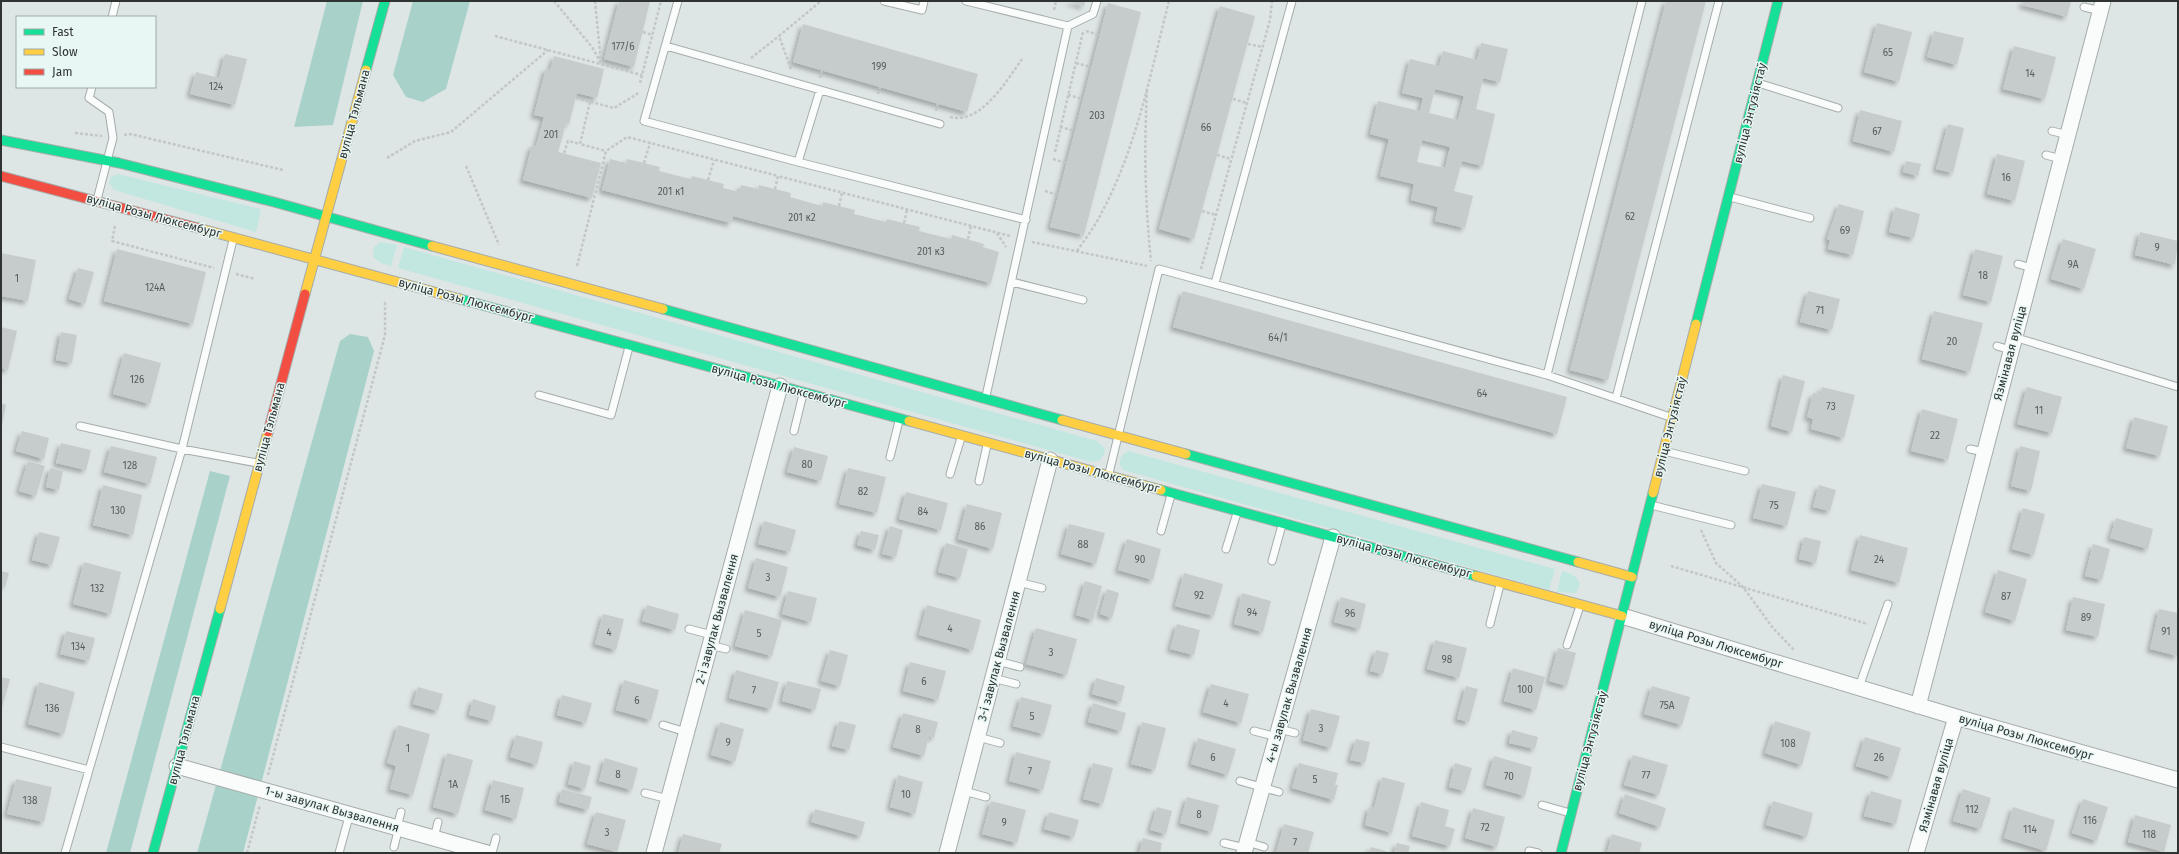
<svg xmlns="http://www.w3.org/2000/svg" width="2179" height="854" viewBox="0 0 2179 854" font-family="'Fira Sans',sans-serif">
<style>
.green{fill:#c2e6e0}
.forest{fill:#a8d1ca}
.building{fill:#c6cccb;fill-rule:evenodd;filter:url(#shadow)}
.lines{fill:none;stroke-linecap:round;stroke-linejoin:round}
.lane-casing{stroke:#a5acab;stroke-width:9}
.street-casing{stroke:#a5acab;stroke-width:17}
.fast-casing{stroke:#a5acab;stroke-width:11}
.slow-casing{stroke:#a5acab;stroke-width:11}
.jam-casing{stroke:#a5acab;stroke-width:11}
.path{stroke:#c3c6c6;stroke-width:2.5;stroke-dasharray:3 2;stroke-linecap:butt}
.lane{stroke:#fafbfb;stroke-width:7}
.street{stroke:#fafbfb;stroke-width:15}
.fast{stroke:#16e098;stroke-width:9}
.slow{stroke:#ffcf43;stroke-width:9}
.jam{stroke:#f24e42;stroke-width:9}
.labels{text-anchor:middle;stroke-width:3;stroke-linejoin:round;paint-order:stroke}
.number-label{font-size:10px;fill:#575c5c}
.street-label{font-size:12px;fill:#2f3433;stroke:#e8f7f4}
</style>
<defs>
<filter id="shadow"><feDropShadow dx="-3.5" dy="3.5" stdDeviation="2" flood-color="#0004"/></filter>
</defs>
<rect width="100%" height="100%" fill="#dee6e5"/>
<path class="green" d="M118,174L261,209L256,232L114,190L109,183L111,177Z
M381,242L397,245L391,266L381,263L373,257L374,247Z
M404,247L1097,441L1104,447L1105,452L1100,460L1091,462L398,268Z
M1128,451L1555,569L1549,590L1123,470C1117,462 1120,455 1128,451Z
M1562,571C1571,574 1578,575 1580,585L1576,593L1557,592Z"/>
<path class="forest" d="M327,1H363L333,125L294,127Z
M413,1H470L446,89L423,102L406,97L393,75Z
M350,334L368,337L374,351L243,853H197L340,341Z
M210,471L230,476L130,853H106Z"/>
<path class="building" d="M619,1H650L634,67L604,59Z
M1067,1H1085L1084,6Z
M1666,1H1706L1608,380L1570,370Z
M2023,1H2071L2067,17L2022,5Z
M1108,3L1141,12L1084,235L1050,227Z
M1220,6L1255,16L1194,239L1159,229Z
M1877,23L1912,32L1899,82L1864,72Z
M803,24L978,74L967,112L793,62Z
M1934,31L1964,38L1957,65L1927,57Z
M1481,43L1508,49L1500,82L1483,78L1476,109L1495,114L1483,166L1462,161L1454,191L1473,196L1465,228L1435,221L1438,207L1411,200L1414,184L1380,176L1389,139L1370,134L1378,101L1420,111L1423,98L1402,93L1410,59L1439,66L1443,51L1477,60ZM1435,89L1464,96L1458,120L1429,113ZM1422,140L1450,147L1445,168L1417,162Z
M2014,46L2056,57L2045,99L2003,89Z
M225,54L247,59L235,105L190,94L196,72L219,78Z
M554,56L604,69L597,98L577,93L569,124L566,123L558,152L601,163L592,198L523,180L532,145L536,146L544,117L534,115L546,68L550,70Z
M1860,110L1902,121L1894,152L1853,141Z
M1948,124L1964,128L1953,173L1936,169Z
M1997,154L2025,161L2015,201L1987,194Z
M610,159L626,163L627,159L644,163L660,167L659,171L691,179L692,176L724,184L723,188L740,192L741,185L758,189L759,185L791,193L790,197L822,206L823,202L855,210L854,214L886,222L887,219L920,227L919,231L951,239L952,235L984,244L983,247L999,252L991,283L733,216L731,223L602,190Z
M1906,161L1921,164L1918,176L1903,172Z
M1839,204L1864,211L1853,255L1828,249L1830,240L1827,239Z
M1895,207L1920,214L1914,238L1889,232Z
M2140,232L2178,241L2175,265L2135,255Z
M2063,239L2096,249L2084,289L2051,279Z
M117,249L206,272L193,324L104,301Z
M1975,249L2003,256L1991,302L1963,295Z
M1,253L36,260L28,301L1,296Z
M78,268L94,272L85,304L69,299Z
M1183,291L1567,397L1557,434L1173,327Z
M1808,291L1840,299L1832,330L1800,322Z
M1934,311L1983,323L1970,372L1922,359Z
M1,327L17,331L8,370L1,368Z
M61,332L77,335L72,363L56,360Z
M124,353L161,363L150,404L113,394Z
M1783,375L1805,381L1792,432L1771,426Z
M1822,387L1855,395L1844,438L1811,429L1813,419L1807,417L1813,393L1820,394Z
M2027,387L2062,397L2052,433L2017,424Z
M1,403L6,405L2,425H1Z
M1922,409L1958,419L1948,460L1911,451Z
M2134,417L2168,426L2160,456L2126,448Z
M22,431L49,438L44,459L16,451Z
M61,443L91,450L86,470L56,463Z
M111,446L157,457L150,484L104,472Z
M2020,446L2040,451L2031,491L2011,486Z
M794,447L828,456L821,481L787,472Z
M28,461L45,466L36,496L19,491Z
M50,468L63,471L59,490L46,487Z
M848,468L886,477L877,513L839,504Z
M1762,484L1796,492L1787,526L1753,518Z
M103,485L142,495L133,535L93,525Z
M1819,485L1836,490L1830,511L1813,507Z
M906,492L948,503L941,530L899,519Z
M967,504L1002,513L993,549L958,539Z
M2023,508L2045,514L2034,555L2012,549Z
M2116,518L2153,529L2148,549L2110,538Z
M764,521L796,530L790,552L758,544Z
M1069,524L1105,533L1096,564L1061,554Z
M890,526L903,530L896,557L882,554Z
M861,531L879,535L875,550L857,545Z
M39,532L60,537L52,565L32,560Z
M1860,535L1908,548L1899,583L1851,570Z
M1804,537L1821,541L1816,563L1799,559Z
M1127,539L1161,549L1153,580L1118,570Z
M946,543L968,549L960,578L938,572Z
M2093,544L2110,549L2102,580L2085,576Z
M756,558L788,567L780,597L748,588Z
M84,562L121,572L111,614L73,604Z
M1998,570L2027,579L2015,621L1985,612Z
M1,571L9,573L5,587L1,586Z
M1184,573L1223,584L1214,616L1175,606Z
M1085,581L1102,586L1093,620L1076,615Z
M1107,589L1119,593L1112,618L1100,614Z
M788,591L817,598L811,622L782,614Z
M1242,593L1271,601L1263,632L1234,624Z
M1341,597L1366,604L1360,629L1334,622Z
M2073,597L2105,604L2098,637L2066,630Z
M647,605L679,614L675,630L642,621Z
M927,605L981,620L973,650L919,635Z
M2159,609L2178,613V656L2150,649Z
M745,610L782,620L772,656L735,646Z
M603,614L624,619L616,650L595,644Z
M1177,624L1200,630L1194,655L1170,649Z
M1036,628L1077,639L1067,675L1026,664Z
M66,631L95,638L89,661L60,654Z
M1435,640L1467,648L1459,678L1427,669Z
M1558,648L1576,653L1567,686L1549,681Z
M830,650L848,655L840,686L821,681Z
M1376,650L1389,653L1383,674L1370,671Z
M910,662L946,671L938,700L903,691Z
M1513,668L1545,677L1536,710L1504,701Z
M736,670L779,682L771,709L729,698Z
M1,677L10,679L1,711Z
M1096,678L1125,686L1121,702L1092,694Z
M624,680L659,690L651,720L616,710Z
M787,681L821,689L815,710L782,701Z
M39,682L75,692L64,734L28,724Z
M1211,684L1249,694L1241,723L1203,712Z
M1466,686L1478,689L1469,722L1457,719Z
M1652,686L1690,697L1682,725L1644,714Z
M418,687L443,694L438,711L413,704Z
M562,695L592,703L586,723L557,715Z
M1021,697L1052,705L1044,734L1013,726Z
M473,699L496,706L492,721L469,715Z
M1093,703L1126,713L1121,731L1088,722Z
M1311,709L1340,716L1331,748L1303,740Z
M903,713L938,722L934,738L929,736L924,756L893,747Z
M839,721L856,725L849,750L832,746Z
M1775,721L1811,732L1802,765L1765,753Z
M720,722L744,729L735,762L711,755Z
M1142,722L1166,728L1155,770L1131,764Z
M398,725L430,734L413,795L390,789L396,766L387,763Z
M1512,730L1538,737L1535,749L1509,743Z
M516,735L543,742L537,765L510,757Z
M1865,737L1901,748L1892,777L1856,766Z
M1198,738L1236,749L1228,775L1191,764Z
M1356,739L1370,742L1365,763L1350,760Z
M1016,752L1051,761L1043,790L1009,781Z
M447,753L473,760L458,814L433,807Z
M1633,755L1668,765L1659,795L1624,785Z
M1494,756L1532,767L1525,796L1486,785Z
M605,758L638,768L632,790L599,781Z
M574,761L591,766L585,789L568,784Z
M1093,763L1113,768L1103,804L1083,799Z
M1299,763L1338,773L1335,785H1338L1334,800L1292,788Z
M1455,763L1472,768L1465,791L1449,787Z
M898,775L923,782L915,814L890,807Z
M1382,777L1405,783L1392,833L1365,825L1369,807L1374,808Z
M16,779L52,787L44,822L7,814Z
M493,780L524,788L516,819L485,810Z
M562,789L592,797L588,810L559,802Z
M1963,789L1991,798L1981,829L1953,821Z
M1871,791L1902,800L1896,824L1864,816Z
M1625,794L1666,808L1660,827L1619,813Z
M1187,797L1219,805L1212,832L1180,823Z
M2083,799L2108,807L2097,841L2072,833Z
M991,801L1026,810L1017,843L982,834Z
M1773,801L1813,813L1807,837L1766,825Z
M1421,802L1449,810L1445,826L1455,829L1450,846L1412,836Z
M1157,807L1172,811L1166,834L1150,830Z
M2013,807L2055,820L2046,851L2004,838Z
M1473,808L1505,817L1497,847L1465,838Z
M815,809L865,822L861,836L811,822Z
M596,812L626,820L617,852L587,844Z
M1049,812L1079,820L1074,837L1044,829Z
M2135,815L2171,825L2164,852L2128,842Z
M1284,824L1314,832L1308,853H1276Z
M683,834L722,844L719,853H678Z
M1612,834L1642,843L1639,853H1607Z
M1143,838L1162,843L1160,853H1139Z
M1397,843L1410,846L1408,853H1394Z
M1371,847L1386,851V853H1369Z"/>
<g class="lines">
<g class="lane-casing">
<path id="lane" d="M678,1L644,121L798,162L820,90
M884,1L922,10L924,1
M966,1L1068,26L986,396
M2084,7L2101,11
M112,17L116,1
M1068,26L1093,14L1097,1
M666,46L940,124
M1758,83L1838,108
M92,87L89,98L109,112L113,138L97,200
M2052,131L2068,135
M2046,155L2061,159
M798,162L1026,220
M1730,197L1810,218
M2018,264L2032,268
M1012,282L1083,300
M1215,283L1292,1
M2014,337L2178,387
M1997,346L2010,350
M1547,375L1670,417
M539,395L611,415L629,347
M1616,398L1719,1
M80,426L182,449L257,463
M794,431L803,394
M1970,449L1984,452
M1664,451L1745,471
M890,457L899,421
M1109,473L1159,269L1547,375L1642,1
M950,474L961,438
M979,481L987,445
M1651,505L1731,525
M1161,531L1171,495
M1226,549L1237,513
M1272,561L1282,525
M1018,582L1042,588
M1490,624L1500,585
M689,629L712,635
M710,645L726,649
M1567,645L1580,606
M997,661L1020,667
M993,678L1016,684
M1859,687L1888,604
M663,725L686,732
M1279,729L1295,733
M1254,731L1277,737
M978,737L1000,743
M1,747L89,770
M1240,781L1279,792
M964,791L986,797
M645,793L668,799
M1542,805L1570,813
M397,827L401,812
M434,838L438,822
M1247,842L1264,847
M1224,843L1245,848
M394,847L399,827
M1529,851L1538,853
M65,853L182,449L233,240
M339,853L350,813
M492,853L496,838"/>
</g>
<g class="street-casing">
<path id="street" d="M1622,616L1956,717L2178,780
M1918,706L2103,1
M177,766L487,853
M654,853L780,386
M947,853L1050,460
M1244,853L1333,537
M1916,853L1956,717"/>
</g>
<g class="fast-casing">
<path id="fast" d="M366,70L385,1
M1,140L119,163L274,202L432,246
M460,299L909,421
M663,309L1062,420
M1696,324L1778,1
M1186,454L1578,562
M1161,490L1476,576
M153,853L220,609
M1561,853L1653,493"/>
</g>
<g class="slow-casing">
<path id="slow" d="M198,228L460,299
M432,246L663,309
M305,294L366,70
M1062,420L1186,454
M909,421L1161,490
M1653,493L1696,324
M1578,562L1632,577
M1476,576L1622,616
M220,609L268,432"/>
</g>
<g class="jam-casing">
<path id="jam" d="M1,176L198,228
M268,432L305,294"/>
</g>
<path class="path" d="M554,1L592,47L601,63
M595,1L601,62
M1054,10L1056,1
M1086,31L1099,35
M643,32L652,35
M495,36L642,75
M1248,44L1262,47
M751,58L779,36
M1076,63L1091,67
M791,69L779,36L821,1
M820,78L822,70
M640,83L661,1
M1147,90C1144,148 1145,203 1151,261
M878,94L880,87
M1068,95L1083,99
M576,98L614,108L637,94L638,91
M1233,99L1247,103
M590,102L580,144L606,151
M936,111L938,103
M950,117C981,125 1007,80 1022,59
M1060,127L1075,131
M75,133L102,136
M124,135L130,134L283,170
M1055,152L1083,32
M564,153L568,141L580,144
M1217,155L1231,159
M387,158L415,141L451,132L548,50
M1053,159L1066,163
M644,163L650,143
M466,166L499,245
M708,180L714,160
M775,189L778,176L1010,236
M1045,191L1058,195
M839,206L842,193
M1202,211L1216,215
M904,223L907,210
M115,226L112,241L214,268
M997,233L1006,247
M968,239L971,226
M1032,242L1147,266
M1077,251C1086,238 1096,225 1103,210C1137,146 1151,71 1169,1
M577,266L606,151L627,137L778,176
M1201,269L1270,20L1272,1
M236,274L255,279
M1701,530L1716,563L1743,587L1773,628L1795,651
M1671,566L1868,624
M268,775L385,335V300
M247,853L260,805"/>
<use href="#lane" class="lane"/>
<use href="#street" class="street"/>
<use href="#fast" class="fast"/>
<use href="#slow" class="slow"/>
<use href="#jam" class="jam"/>
</g>
<g class="labels">
<g class="number-label">
<text x="623" y="50">177/6</text>
<text x="1888" y="56">65</text>
<text x="879" y="70">199</text>
<text x="2030" y="77">14</text>
<text x="216" y="90">124</text>
<text x="1097" y="119">203</text>
<text x="1206" y="131">66</text>
<text x="1877" y="135">67</text>
<text x="551" y="138">201</text>
<text x="2006" y="181">16</text>
<text x="671" y="195">201 к1</text>
<text x="1630" y="220">62</text>
<text x="802" y="221">201 к2</text>
<text x="1845" y="234">69</text>
<text x="2157" y="251">9</text>
<text x="931" y="255">201 к3</text>
<text x="2073" y="268">9А</text>
<text x="1983" y="279">18</text>
<text x="17" y="282">1</text>
<text x="155" y="291">124А</text>
<text x="1820" y="314">71</text>
<text x="1278" y="341">64/1</text>
<text x="1952" y="345">20</text>
<text x="137" y="383">126</text>
<text x="1482" y="397">64</text>
<text x="1831" y="410">73</text>
<text x="2039" y="414">11</text>
<text x="1935" y="439">22</text>
<text x="807" y="468">80</text>
<text x="130" y="469">128</text>
<text x="863" y="495">82</text>
<text x="1774" y="509">75</text>
<text x="118" y="514">130</text>
<text x="923" y="515">84</text>
<text x="980" y="530">86</text>
<text x="1083" y="548">88</text>
<text x="1140" y="563">90</text>
<text x="1879" y="563">24</text>
<text x="768" y="581">3</text>
<text x="97" y="592">132</text>
<text x="1199" y="599">92</text>
<text x="2006" y="600">87</text>
<text x="1252" y="616">94</text>
<text x="1350" y="617">96</text>
<text x="2086" y="621">89</text>
<text x="950" y="632">4</text>
<text x="2166" y="635">91</text>
<text x="609" y="636">4</text>
<text x="759" y="637">5</text>
<text x="78" y="650">134</text>
<text x="1051" y="656">3</text>
<text x="1447" y="663">98</text>
<text x="924" y="685">6</text>
<text x="1525" y="693">100</text>
<text x="754" y="694">7</text>
<text x="637" y="704">6</text>
<text x="1226" y="707">4</text>
<text x="1667" y="709">75А</text>
<text x="52" y="712">136</text>
<text x="1032" y="720">5</text>
<text x="1321" y="732">3</text>
<text x="918" y="733">8</text>
<text x="728" y="746">9</text>
<text x="1788" y="747">108</text>
<text x="408" y="752">1</text>
<text x="1213" y="761">6</text>
<text x="1879" y="761">26</text>
<text x="1030" y="775">7</text>
<text x="618" y="778">8</text>
<text x="1646" y="779">77</text>
<text x="1509" y="780">70</text>
<text x="1315" y="783">5</text>
<text x="453" y="788">1А</text>
<text x="906" y="798">10</text>
<text x="505" y="803">1Б</text>
<text x="30" y="804">138</text>
<text x="1972" y="813">112</text>
<text x="1199" y="818">8</text>
<text x="2090" y="824">116</text>
<text x="1004" y="826">9</text>
<text x="1485" y="831">72</text>
<text x="2030" y="833">114</text>
<text x="607" y="836">3</text>
<text x="2149" y="838">118</text>
<text x="1295" y="846">7</text>
</g>
<g class="street-label">
<text transform="translate(1750 113) rotate(-76)" y="4">вуліца Энтузіястаў</text>
<text transform="translate(354 114) rotate(-75)" y="4">вуліца Тэльмана</text>
<text transform="translate(154 216) rotate(15)" y="4">вуліца Розы Люксембург</text>
<text transform="translate(466 300) rotate(15)" y="4">вуліца Розы Люксембург</text>
<text transform="translate(2010 353) rotate(-75)" y="4">Язмінавая вуліца</text>
<text transform="translate(779 386) rotate(15)" y="4">вуліца Розы Люксембург</text>
<text transform="translate(269 427) rotate(-75)" y="4">вуліца Тэльмана</text>
<text transform="translate(1670 427) rotate(-76)" y="4">вуліца Энтузіястаў</text>
<text transform="translate(1092 471) rotate(15)" y="4">вуліца Розы Люксембург</text>
<text transform="translate(1404 556) rotate(15)" y="4">вуліца Розы Люксембург</text>
<text transform="translate(717 619) rotate(-75)" y="4">2-і завулак Вызвалення</text>
<text transform="translate(1716 644) rotate(17)" y="4">вуліца Розы Люксембург</text>
<text transform="translate(999 656) rotate(-75)" y="4">3-і завулак Вызвалення</text>
<text transform="translate(1289 695) rotate(-74)" y="4">4-ы завулак Вызвалення</text>
<text transform="translate(2026 737) rotate(16)" y="4">вуліца Розы Люксембург</text>
<text transform="translate(184 740) rotate(-75)" y="4">вуліца Тэльмана</text>
<text transform="translate(1590 741) rotate(-75)" y="4">вуліца Энтузіястаў</text>
<text transform="translate(1936 785) rotate(-74)" y="4">Язмінавая вуліца</text>
<text transform="translate(332 809) rotate(16)" y="4">1-ы завулак Вызвалення</text>
</g>
</g>
<rect width="2179" height="854" fill="none" stroke="#2f3433" stroke-width="4"/>
<rect x="16" y="16" width="140" height="72" fill="#e8f7f4" stroke="#9ea9a7"/>
<rect x="24" y="29" width="20" height="6" fill="#16e098" stroke="#9ea9a7"/>
<text x="52" y="36" font-size="12" fill="#2f3433">Fast</text>
<rect x="24" y="49" width="20" height="6" fill="#ffcf43" stroke="#9ea9a7"/>
<text x="52" y="56" font-size="12" fill="#2f3433">Slow</text>
<rect x="24" y="69" width="20" height="6" fill="#f24e42" stroke="#9ea9a7"/>
<text x="52" y="76" font-size="12" fill="#2f3433">Jam</text>
</svg>
